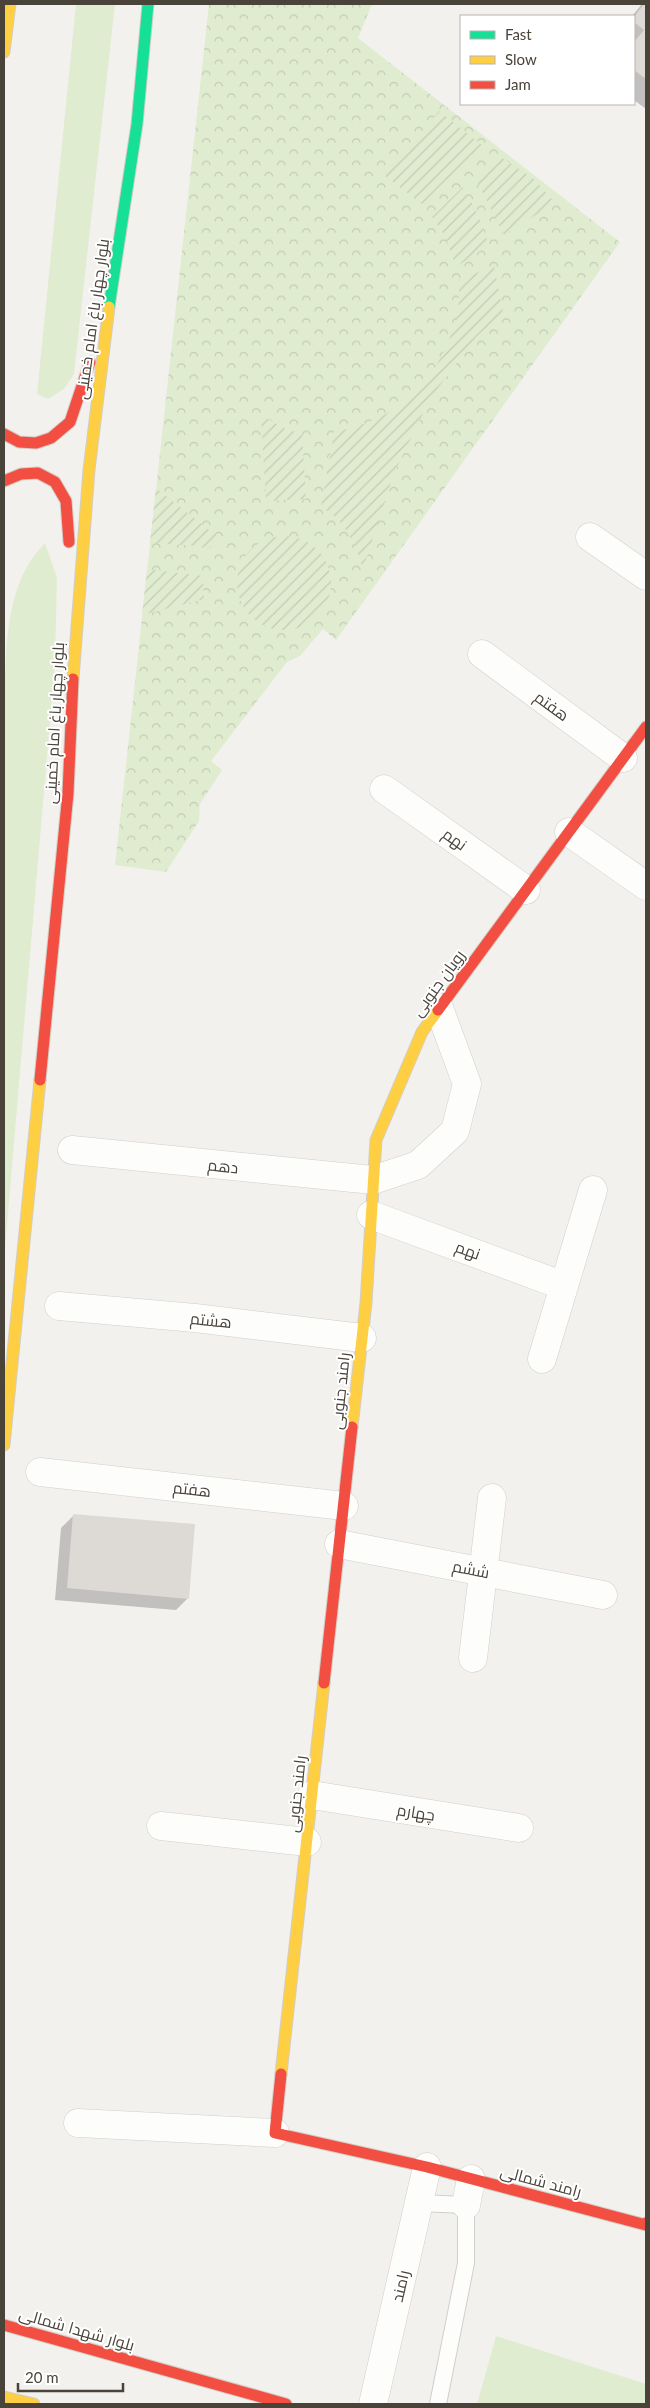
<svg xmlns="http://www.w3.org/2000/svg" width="650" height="2408" viewBox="0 0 650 2408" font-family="Lato,Cairo,sans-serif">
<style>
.grass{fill:#e0ecd0}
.park{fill:url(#park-crowns)}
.garden{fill:url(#garden-furrows)}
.shadow{fill:#0003}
.building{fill:#dddad6}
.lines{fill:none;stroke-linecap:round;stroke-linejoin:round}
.lane-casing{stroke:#d1cfcc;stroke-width:18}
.street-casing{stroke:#d1cfcc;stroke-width:29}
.fast-casing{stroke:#d2cec5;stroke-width:13}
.slow-casing{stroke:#d2cec5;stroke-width:13}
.jam-casing{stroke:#d2cec5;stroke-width:13}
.lane{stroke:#fdfdfc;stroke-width:16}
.street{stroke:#fdfdfc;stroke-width:28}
.fast{stroke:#16e098;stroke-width:11}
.slow{stroke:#ffcf43;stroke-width:11}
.jam{stroke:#f24e42;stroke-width:11}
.labels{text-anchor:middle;stroke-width:4;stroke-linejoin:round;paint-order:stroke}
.street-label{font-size:16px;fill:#4a433a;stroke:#fff}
</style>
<defs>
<pattern id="park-crowns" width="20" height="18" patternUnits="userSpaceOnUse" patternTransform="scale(1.25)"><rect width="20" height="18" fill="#e0ecd0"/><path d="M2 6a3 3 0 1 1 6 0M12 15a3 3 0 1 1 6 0" fill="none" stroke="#c2ccb3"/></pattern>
<pattern id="garden-furrows" width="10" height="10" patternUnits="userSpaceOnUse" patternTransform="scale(1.25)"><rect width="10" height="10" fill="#e0ecd0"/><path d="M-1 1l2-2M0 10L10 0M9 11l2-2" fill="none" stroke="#c2ccb3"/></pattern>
</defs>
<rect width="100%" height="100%" fill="#f3f1ee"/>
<path class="grass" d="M76,4H115L74,374L64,389L48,399L37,394Z
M45,543L57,578L55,663L4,1260V699C7,645 4,584 45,543Z
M496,2336L646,2384V2404H477Z"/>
<path class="park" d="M209,4H372L358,38L620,242L336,640L323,629L300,656L287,662L211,761L222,770L200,804L199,821L166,872L115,865Z"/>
<path class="garden" d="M439,111L482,145L422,204L385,176Z
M498,155L534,179L555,203L504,235L475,177Z
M463,187L478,215L489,245L456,267L445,236L432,217Z
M494,266L503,313L476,337L430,399L394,473L363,569C355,543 345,520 321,507L334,432C361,427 389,416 410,397C439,372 465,319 458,280Z
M261,415L289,431L302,432L306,499L266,501Z
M156,488L218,537L215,547L150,543Z
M237 583a47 47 0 1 1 94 0a47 47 0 1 1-94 0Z
M147,569L203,576L204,599L142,615Z"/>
<path class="shadow" d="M642,4H646V109L634,100L632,16Z
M73,1516L188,1598L176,1610L55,1600L61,1528Z"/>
<path class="building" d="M644,4H646V79L634,70V42L644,30L634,22V17Z
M73,1514L195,1524L189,1599L67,1588Z"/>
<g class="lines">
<g class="lane-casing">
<path id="lane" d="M419,2203L466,2205V2263L438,2404"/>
</g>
<g class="street-casing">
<path id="street" d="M590,537L646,576
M482,654L623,758
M384,789L526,890
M569,832L646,886
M72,1150L373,1180L418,1165L455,1131L467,1084L439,1008
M371,1215L564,1286
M59,1306L195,1318L362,1338
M542,1359L593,1190
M40,1472L344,1506
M339,1544L603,1595
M473,1658L492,1498
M312,1795L519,1828
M161,1826L307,1842
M78,2123L275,2133
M466,2205L471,2179
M373,2404L427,2167"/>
</g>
<g class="fast-casing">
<path id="fast" d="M109,307L137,124L148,4"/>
</g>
<g class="slow-casing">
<path id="slow" d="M4,52L10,4
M73,679L89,470L109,307
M352,1427L366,1303L376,1140L422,1032L438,1010
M4,1445L40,1080
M281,2074L324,1683
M4,2397L34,2404"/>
</g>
<g class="jam-casing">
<path id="jam" d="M4,434L19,442L36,443L51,438L70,422L90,362
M4,481L21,474L38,473L55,482L66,501L69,542
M438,1010L646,727
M40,1080L68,793L73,679
M324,1683L352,1427
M281,2074L275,2133L427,2167L646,2225V2223
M4,2325L286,2404"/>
</g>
<use href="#lane" class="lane"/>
<use href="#street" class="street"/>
<use href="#fast" class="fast"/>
<use href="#slow" class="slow"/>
<use href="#jam" class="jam"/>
</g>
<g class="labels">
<g class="street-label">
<text transform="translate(92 319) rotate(-82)" y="6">بلوار چهار باغ امام خمینی</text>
<text transform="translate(552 706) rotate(36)" y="6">هفتم</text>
<text transform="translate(54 723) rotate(-87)" y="6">بلوار چهار باغ امام خمینی</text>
<text transform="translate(455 839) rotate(36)" y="6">نهم</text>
<text transform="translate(438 983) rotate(-54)" y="6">رویان جنوبی</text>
<text transform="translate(223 1166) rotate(6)" y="6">دهم</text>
<text transform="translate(468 1250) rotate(20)" y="6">نهم</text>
<text transform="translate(211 1320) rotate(6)" y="6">هشتم</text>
<text transform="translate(340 1391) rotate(-84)" y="6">رامند جنوبی</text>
<text transform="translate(192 1489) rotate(6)" y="6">هفتم</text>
<text transform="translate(471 1569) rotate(11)" y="6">ششم</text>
<text transform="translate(296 1794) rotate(-84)" y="6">رامند جنوبی</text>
<text transform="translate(416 1812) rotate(9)" y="6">چهارم</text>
<text transform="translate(541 2181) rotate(15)" y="6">رامند شمالی</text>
<text transform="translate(400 2286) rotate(-77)" y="6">رامند</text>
<text transform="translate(77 2329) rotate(16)" y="6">بلوار شهدا شمالی</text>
</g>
</g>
<rect width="650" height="2408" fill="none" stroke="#4a433a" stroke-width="10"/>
<rect x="460" y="15" width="175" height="90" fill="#ffffff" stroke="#b7b4b0"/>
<rect x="470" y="31" width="25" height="8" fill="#16e098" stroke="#b7b4b0"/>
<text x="505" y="40" font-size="15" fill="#4a433a">Fast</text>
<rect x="470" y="56" width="25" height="8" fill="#ffcf43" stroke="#b7b4b0"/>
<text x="505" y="65" font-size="15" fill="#4a433a">Slow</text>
<rect x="470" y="81" width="25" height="8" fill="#f24e42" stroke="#b7b4b0"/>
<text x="505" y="90" font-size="15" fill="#4a433a">Jam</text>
<path d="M18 2383v8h105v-8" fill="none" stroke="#4a433a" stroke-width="2.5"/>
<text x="25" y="2383" font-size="15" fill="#4a433a" stroke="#ffffff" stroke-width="4" paint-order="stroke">20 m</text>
</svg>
